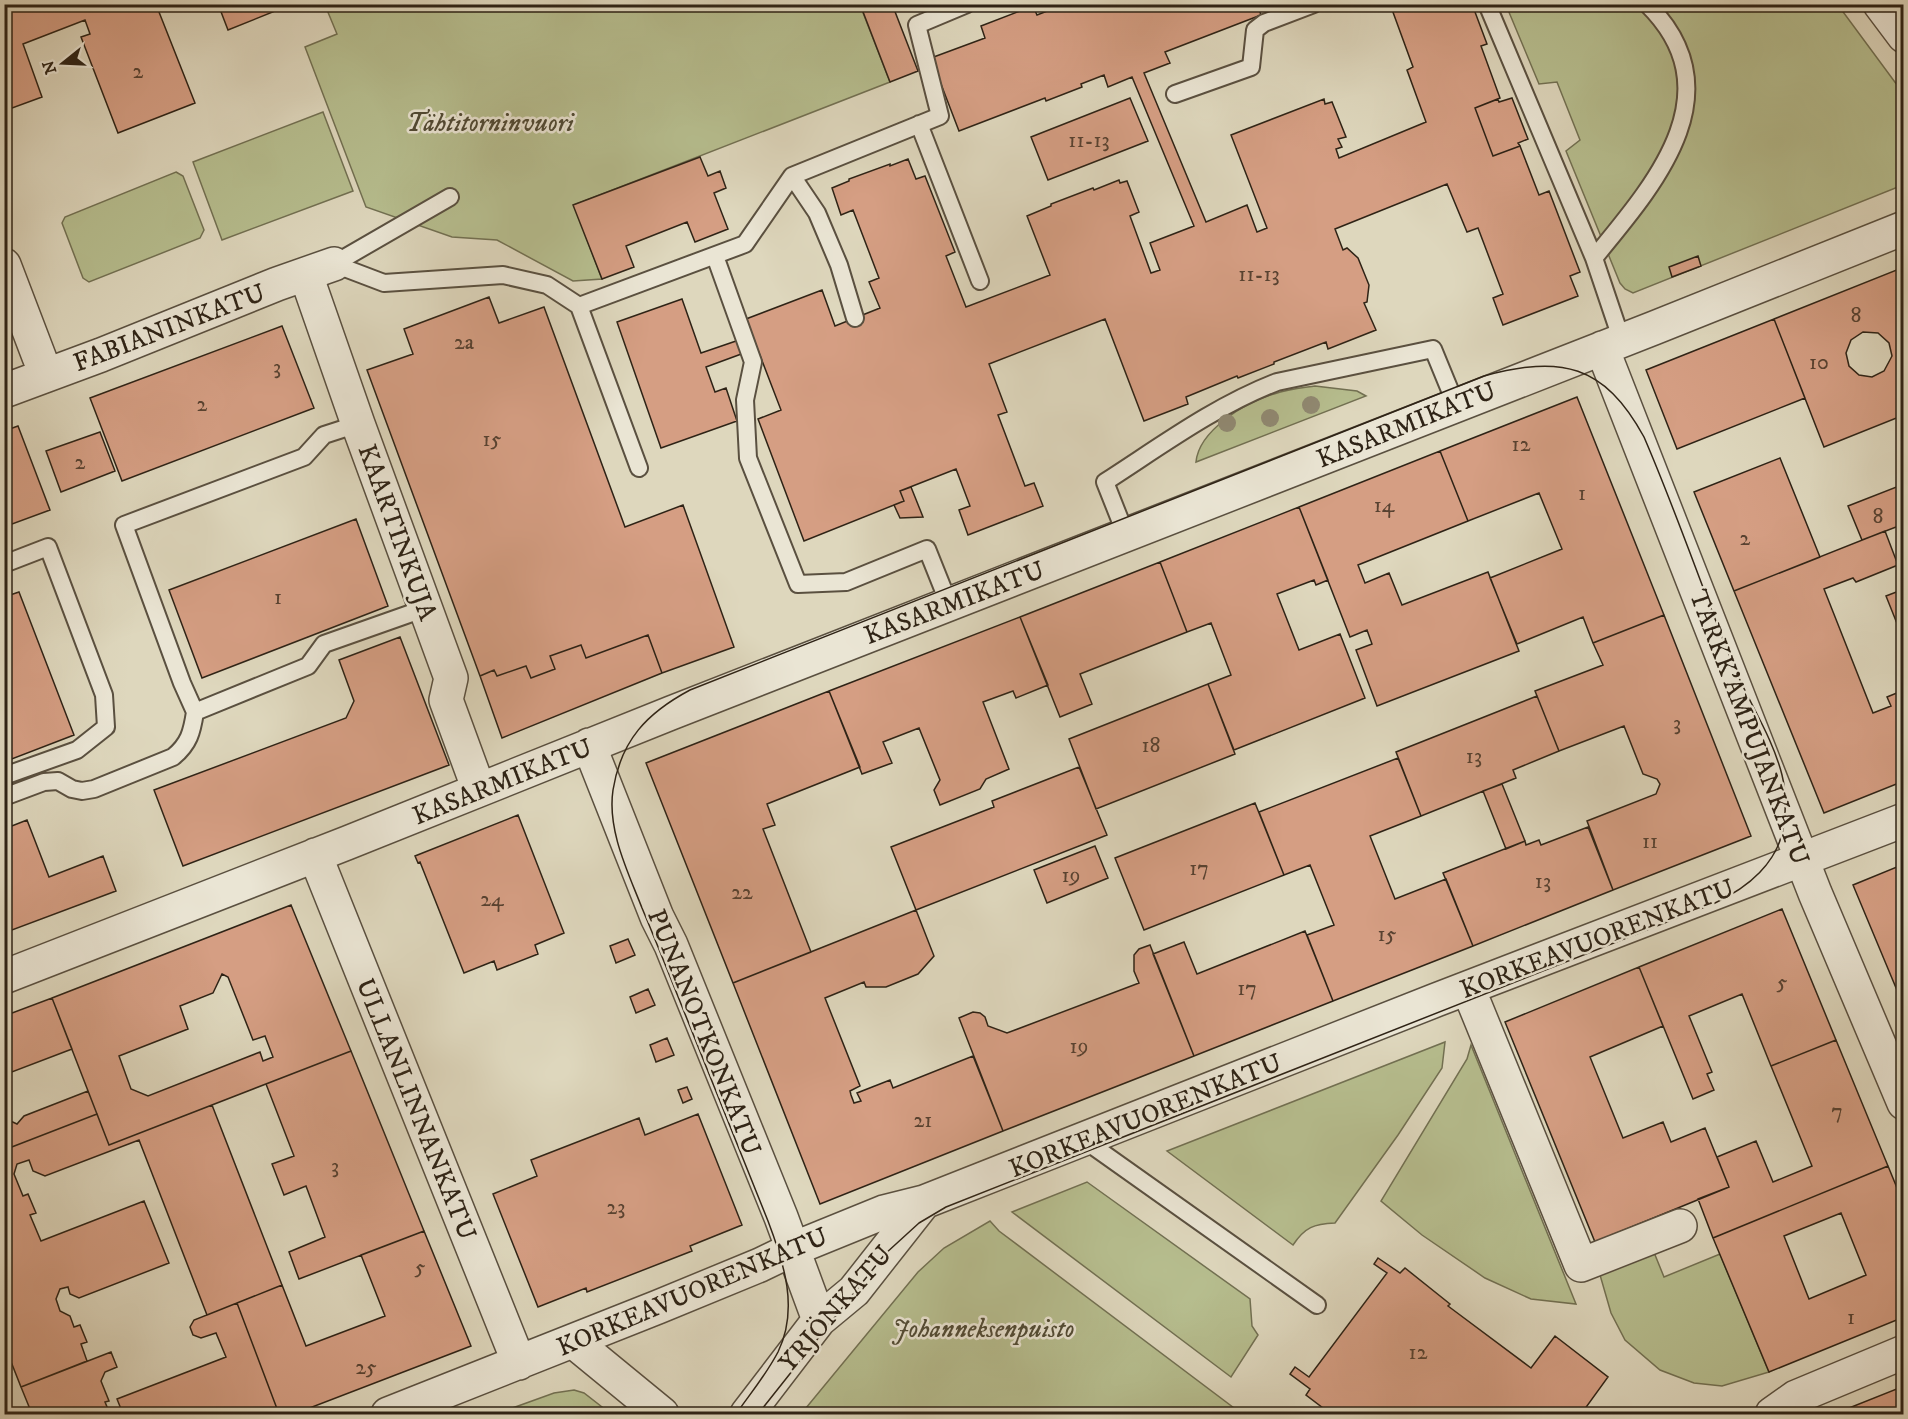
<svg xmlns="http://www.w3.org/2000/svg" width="1908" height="1419" viewBox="0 0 1908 1419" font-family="'IM FELL DW Pica',serif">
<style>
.green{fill:#b6bd8e;stroke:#727052;stroke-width:1.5}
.building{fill:#d59e83;stroke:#2e2316;stroke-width:1.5;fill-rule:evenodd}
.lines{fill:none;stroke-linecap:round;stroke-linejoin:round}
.lane-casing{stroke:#5a5040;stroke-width:20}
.street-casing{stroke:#5a5040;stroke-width:36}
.lane{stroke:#eae5d4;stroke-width:16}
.street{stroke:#eae5d4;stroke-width:33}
.tram{stroke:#2e2316;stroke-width:1.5}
.tree{fill:#908972}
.labels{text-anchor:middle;stroke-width:5;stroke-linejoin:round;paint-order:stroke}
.number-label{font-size:22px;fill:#584231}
.park-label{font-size:26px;font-style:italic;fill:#504a34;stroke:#eae5d4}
.street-label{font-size:26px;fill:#2e2316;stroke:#eae5d4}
</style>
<rect width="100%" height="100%" fill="#ded7bd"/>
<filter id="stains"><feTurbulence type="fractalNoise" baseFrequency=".00333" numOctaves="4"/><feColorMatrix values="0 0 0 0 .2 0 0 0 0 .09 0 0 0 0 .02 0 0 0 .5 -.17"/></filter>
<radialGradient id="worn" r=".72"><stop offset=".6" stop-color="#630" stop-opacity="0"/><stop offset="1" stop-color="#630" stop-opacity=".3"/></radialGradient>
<path class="green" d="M325,5H860L890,82L574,205L602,279L573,281L497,240L452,237L366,207L305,47L337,34Z
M1506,5H1838L1903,93V185L1633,293L1625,289L1620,283L1566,151L1580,140L1557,82L1539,84Z
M323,112L353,191L222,240L193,162Z
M176,172L183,176L204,230L200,238L89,282L83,278L62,223L65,217Z
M1315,386L1357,391L1366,396L1196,462C1199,430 1246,402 1274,394C1288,389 1301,388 1315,386Z
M1445,1042L1442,1068L1398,1135L1335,1223C1314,1224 1305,1227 1293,1245L1167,1151Z
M1471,1045L1576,1304L1531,1299L1485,1278L1422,1235L1381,1201L1467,1059Z
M1087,1182L1250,1299L1252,1326L1258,1335L1231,1377L1012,1212Z
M990,1221L999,1231L1242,1414H801L918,1272L944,1248Z
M1651,1245L1664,1277L1720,1254L1769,1372L1722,1386L1694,1383L1660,1370L1625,1340L1611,1313L1598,1268Z
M574,1390L584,1393L611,1414H496L554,1393Z"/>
<path class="building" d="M4,4H143L146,11L157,7L195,103L118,133L81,37L90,34L85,20L23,44L42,97L4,111Z
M218,4H290V5L228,30Z
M860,4H904L894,9L918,71L890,82Z
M1059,4H1257L1261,15L1165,52L1170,63L1144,73L1206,222L1247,205L1257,232L1267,228L1231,135L1324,99L1325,104L1332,102L1346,137L1338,139L1342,147L1336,149L1339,158L1426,122L1407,70L1413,67L1390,4H1472L1487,44L1481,46L1500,98L1475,108L1493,156L1520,146L1539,195L1549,191L1580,272L1570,276L1578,296L1503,325L1493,298L1503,294L1478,228L1467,232L1447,184L1335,229L1343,250L1347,248L1358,258L1369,285L1367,302L1364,303L1376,330L1328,349L1326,342L1274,362V364L1238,378L1237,376L1186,397L1188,404L1144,421L1105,319L989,364L1007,412L998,415L1025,486L1034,483L1043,506L968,535L959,510L970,506L956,469L900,491L904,501L804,541L758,419L781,410L746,319L822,290L835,326L880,308L869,282L879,278L853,210L841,215L832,188L849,181V179L890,164V166L908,159L916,179L925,176L955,252L946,256L966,307L1050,275L1027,216L1051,206V204L1093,188L1094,190L1119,180L1120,183L1127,181L1139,212L1130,216L1151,273L1160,270L1150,243L1194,226L1132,77L1108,87L1104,75L1081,84L1082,87L1046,101L1045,98L959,131L931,58L985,38L981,26L1033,6L1037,15L1060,6Z
M1130,98L1148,141L1048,180L1031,137Z
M1512,98L1528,139L1518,143L1520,146L1493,156L1475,108L1498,99L1499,102Z
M700,157L708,176L720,171L726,188L714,193L728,229L695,242L687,222L626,246L634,267L602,279L573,205Z
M1698,256L1701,266L1672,277L1669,267Z
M1904,267V415L1824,447L1774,319ZM1863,332L1878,333L1889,343L1892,356L1884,371L1872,377L1859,375L1849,366L1846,353L1851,340Z
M489,297L499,323L544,307L625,527L683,505L734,647L662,673L648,635L586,658L581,645L550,656L555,669L531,678L526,666L497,676L494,670L480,676L367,370L413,354L404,329Z
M682,299L701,353L739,340L744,353L706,367L715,392L726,388L737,421L661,448L617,322Z
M1774,319L1805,398L1677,449L1646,370Z
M282,326L314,408L122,481L90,398Z
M1577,397L1664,615L1593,643L1583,617L1517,644L1490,578L1562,549L1539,493L1468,521L1440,451Z
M18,426L50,510L4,527V431Z
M100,432L115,471L61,492L46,451Z
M1440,451L1468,521L1358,565L1365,583L1389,573L1402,605L1488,572L1519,651L1377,706L1356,650L1372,644L1367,630L1350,637L1299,507Z
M1780,458L1820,557L1734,591L1694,492Z
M1904,484V524L1862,540L1848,506Z
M911,487L923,517L900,518L894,505L904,501L900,491Z
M1299,507L1328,580L1316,585L1314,580L1277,594L1299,650L1340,634L1365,698L1234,750L1208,684L1231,675L1211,623L1187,632L1160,562Z
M356,519L388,606L202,678L169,590Z
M1885,531L1898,565L1856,582L1853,578L1824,589L1873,713L1891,706L1887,697L1904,690V781L1824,813L1734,591Z
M1160,562L1187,632L1080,674L1092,704L1060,717L1020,617Z
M1904,589V641L1886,596Z
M19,592L74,735L4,762V597Z
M1664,615L1751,836L1613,890L1587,821L1656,794L1660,784L1657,779L1643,774L1624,726L1559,751L1535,691L1603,665L1593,643Z
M1020,617L1048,685L1016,698L1013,691L983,702L1009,769L986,779L980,789L940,805L934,790L940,780L919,728L883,742L892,763L862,774L829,691Z
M648,635L662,673L502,738L480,676L494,670L497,676L526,666L531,678L555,669L550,656L581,645L586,658Z
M400,637L449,765L183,866L154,790L346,718L354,701L339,660Z
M1208,684L1235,754L1096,809L1069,739Z
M829,691L860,767L767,804L775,825L763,829L811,952L733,983L646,763Z
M1537,696L1559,751L1513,770L1516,778L1421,816L1396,752Z
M1398,758L1421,816L1370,836L1395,899L1446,879L1473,946L1333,1001L1307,935L1334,925L1310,865L1284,875L1259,812Z
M1079,767L1107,835L916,910L891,847L994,807L992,801Z
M1502,784L1525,841L1506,849L1483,791Z
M1255,803L1284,875L1144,930L1115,858Z
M518,815L564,933L535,945L538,954L497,970L494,961L464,973L420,862L418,863L415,856Z
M27,820L49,877L103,856L116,891L4,933V829Z
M1588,827L1613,890L1473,946L1443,873L1525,841L1526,845L1539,840L1541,845Z
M1095,846L1108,878L1047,903L1034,870Z
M1904,864V1007L1853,885Z
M291,905L351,1051L109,1145L52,998ZM222,974L228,977L253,1040L265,1036L273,1057L263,1061L260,1052L148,1096L131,1089L119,1056L188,1029L180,1006L213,993Z
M1782,909L1836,1040L1771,1066L1742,994L1689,1016L1712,1072L1707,1074L1714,1090L1693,1099L1639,967Z
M916,910L934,956L918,974L886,987H866L864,982L825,998L860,1086L850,1091L851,1095L854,1103L861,1101L857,1093L890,1080L893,1088L973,1056L1003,1131L820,1204L733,983Z
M1305,931L1333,1001L1194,1056L1153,954L1184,942L1197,974Z
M628,939L635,955L616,963L610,946Z
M1150,945L1194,1056L1003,1131L959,1018L973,1012L980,1013L985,1017L988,1026L1007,1033L1139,983L1134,971V955L1139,949Z
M1639,967L1663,1026L1590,1057L1623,1138L1663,1122L1671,1142L1705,1128L1729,1187L1595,1242L1505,1022Z
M648,989L655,1005L636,1013L630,997Z
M52,998L72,1049L4,1075V1016Z
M667,1038L674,1055L656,1062L650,1045Z
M1836,1040L1888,1166L1713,1238L1698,1199L1729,1187L1717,1157L1756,1141L1773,1182L1812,1166L1771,1066Z
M351,1051L424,1231L299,1279L289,1252L325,1237L306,1186L284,1195L272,1164L294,1156L266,1084Z
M687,1087L692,1099L683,1103L678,1090Z
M88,1091L97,1114L4,1150V1114L6,1119L17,1124L24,1116Z
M212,1105L282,1285L207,1315L139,1140L45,1176L33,1171L29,1160L17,1164L14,1174L23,1196L28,1194L36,1213L30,1215L41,1241L144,1201L169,1263L79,1298L70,1294L68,1287L60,1289L56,1299L60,1311L70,1316L74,1327L80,1325L87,1342L81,1344L87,1361L21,1387L4,1344V1150L97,1114L109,1145Z
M698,1114L742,1225L690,1246L692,1251L587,1292L586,1288L538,1307L493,1194L537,1176L531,1160L639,1118L645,1135Z
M1888,1166L1904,1205V1317L1769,1372L1713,1238ZM1841,1213L1866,1275L1809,1299L1784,1236Z
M424,1231L471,1346L294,1414H279L237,1303L282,1285L306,1346L385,1316L361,1255Z
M1378,1258L1400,1273L1405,1268L1450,1304L1448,1306L1531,1368L1555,1336L1608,1377L1584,1410L1590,1414H1331L1306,1395L1310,1389L1290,1374L1295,1367L1309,1377L1387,1273L1374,1264Z
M237,1303L279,1414H123L117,1399L226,1357L216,1333L201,1338L193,1335L190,1327L194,1320Z
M111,1352L117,1367L105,1372L101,1381L109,1401L105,1402L110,1414H32L21,1387Z
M1904,1386V1414H1834Z"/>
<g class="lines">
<g class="lane-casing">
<path id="lane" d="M1487,4L1594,258L1622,341
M1175,94L1251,67L1255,30L1264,23L1314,4
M919,124L980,281
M792,176L817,213L839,265L855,318
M715,256L753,362L745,400L748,458L798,584L846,582L927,549L949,604
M1594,258C1655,184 1736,92 1647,4
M334,264L384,283L503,275L547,285L579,306L745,244L792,176L940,116L917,25L967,4
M334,264L450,197
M579,306L639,468
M1126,535L1105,482C1161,446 1215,406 1277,382L1433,349L1456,405
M4,564L48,547L104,695L106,727L77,750L4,776
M195,712L182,683L124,525L304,457L324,435L358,424
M4,797L44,782L58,781L72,789L82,791L94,789L173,757C189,744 192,732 195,712L308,666L324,644L426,608
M1083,1139L1317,1305"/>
</g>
<g class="street-casing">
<path id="street" d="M1880,4L1904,36
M4,265L46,375
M306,275L358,424L451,678L446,700L479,790
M1602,348L1815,893L1904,1103
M4,391L101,355L277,284L334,264
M589,745L657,917L671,945L781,1217L819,1320
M315,855L519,1363
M4,977L347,843L671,713L1654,328L1904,228
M1468,988L1581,1265L1680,1226
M573,1341L662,1414
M388,1414L658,1307L760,1265L793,1249L884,1212L924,1202L1436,1000L1904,820
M747,1414L819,1320L854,1291L924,1202
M1772,1414L1796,1397L1904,1352"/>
</g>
<use href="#lane" class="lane"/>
<use href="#street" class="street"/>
<path class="tram" d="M736,1414C750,1394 766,1375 778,1352C799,1309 784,1263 768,1221C736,1142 705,1063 673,984C663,959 653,934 642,908C628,872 607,830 613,790C621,740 647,713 690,690L1484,376C1561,355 1604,364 1644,437C1676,511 1702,588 1732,662C1747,700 1772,735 1782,775C1786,791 1786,808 1784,824C1779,863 1747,888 1715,903L946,1207L919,1223L885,1254L758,1414"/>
</g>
<g class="tree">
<circle cx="1311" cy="405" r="9"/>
<circle cx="1270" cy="418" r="9"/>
<circle cx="1227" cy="423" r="9"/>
</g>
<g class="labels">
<g class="number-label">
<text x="138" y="78">2</text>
<text x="1089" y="147">11-13</text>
<text x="1259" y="281">11-13</text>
<text x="1856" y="322">8</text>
<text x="464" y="349">2a</text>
<text x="1819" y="369">10</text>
<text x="277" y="374">3</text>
<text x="202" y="411">2</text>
<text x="492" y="446">15</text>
<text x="1521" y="451">12</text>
<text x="80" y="469">2</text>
<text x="1582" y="500">1</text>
<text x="1384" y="512">14</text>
<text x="1878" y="523">8</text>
<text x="1745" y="545">2</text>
<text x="278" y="604">1</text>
<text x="1677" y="730">3</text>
<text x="1151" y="752">18</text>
<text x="1474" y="763">13</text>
<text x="1650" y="848">11</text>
<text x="1199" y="875">17</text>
<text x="1071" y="882">19</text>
<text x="1543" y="888">13</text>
<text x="742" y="899">22</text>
<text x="492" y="906">24</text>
<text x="1387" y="941">15</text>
<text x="1782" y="989">5</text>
<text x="1247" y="995">17</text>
<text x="1079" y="1053">19</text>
<text x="1837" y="1118">7</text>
<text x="923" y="1127">21</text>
<text x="335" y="1173">3</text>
<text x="616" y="1214">23</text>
<text x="420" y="1274">5</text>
<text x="1851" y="1324">1</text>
<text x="1418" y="1359">12</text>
<text x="366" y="1374">25</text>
</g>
<g class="park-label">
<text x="490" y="131">Tähtitorninvuori</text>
<text x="983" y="1337">Johanneksenpuisto</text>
</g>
<g class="street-label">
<text transform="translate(169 327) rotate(-21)" y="9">FABIANINKATU</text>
<text transform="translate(1406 424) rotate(-22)" y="9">KASARMIKATU</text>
<text transform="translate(398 532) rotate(70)" y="9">KAARTINKUJA</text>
<text transform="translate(954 602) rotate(-21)" y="9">KASARMIKATU</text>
<text transform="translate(1750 727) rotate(69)" y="9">TARKK'AMPUJANKATU</text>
<text transform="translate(502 781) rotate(-22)" y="9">KASARMIKATU</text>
<text transform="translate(1597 938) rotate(-21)" y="9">KORKEAVUORENKATU</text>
<text transform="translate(705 1032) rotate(68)" y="9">PUNANOTKONKATU</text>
<text transform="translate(417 1109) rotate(68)" y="9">ULLANLINNANKATU</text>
<text transform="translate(1145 1115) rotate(-22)" y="9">KORKEAVUORENKATU</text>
<text transform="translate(692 1291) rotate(-23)" y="9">KORKEAVUORENKATU</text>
<text transform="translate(835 1308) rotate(-49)" y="9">YRJÖNKATU</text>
</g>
</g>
<rect width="1908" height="1419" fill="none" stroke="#ded7bd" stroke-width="24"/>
<rect x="6" y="6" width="1896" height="1407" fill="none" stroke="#2e2316" stroke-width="3"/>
<rect x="12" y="12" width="1884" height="1395" fill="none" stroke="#2e2316" stroke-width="1.5"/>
<g transform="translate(63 63) rotate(252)" stroke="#eae5d4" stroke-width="4.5" paint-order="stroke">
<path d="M0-4.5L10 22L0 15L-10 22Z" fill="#2e2316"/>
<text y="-9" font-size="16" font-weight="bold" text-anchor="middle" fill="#2e2316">N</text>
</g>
<rect width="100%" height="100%" filter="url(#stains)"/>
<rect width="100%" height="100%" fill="url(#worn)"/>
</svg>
